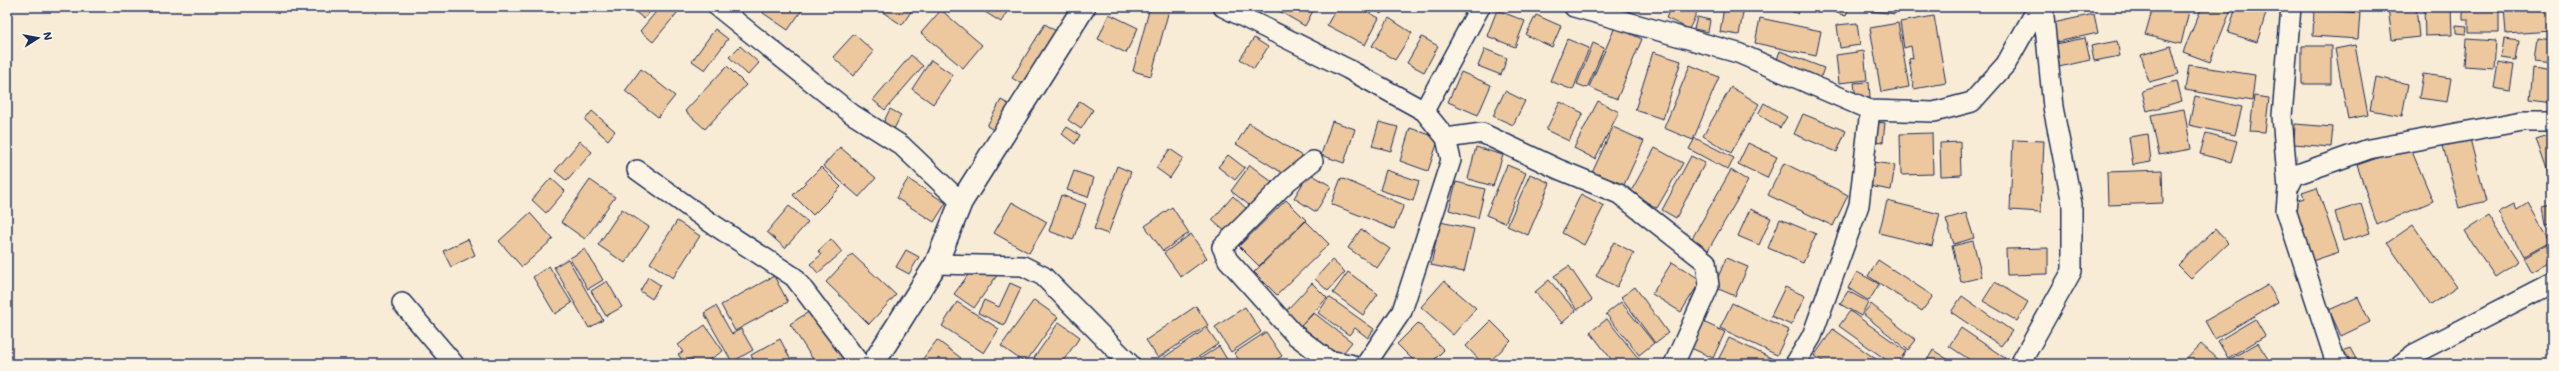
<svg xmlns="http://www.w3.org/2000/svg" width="2559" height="371" viewBox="0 0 2559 371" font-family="Mali,sans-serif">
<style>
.building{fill:#edc89e;stroke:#1b2f5e}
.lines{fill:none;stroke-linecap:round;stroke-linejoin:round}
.street-casing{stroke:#1b2f5e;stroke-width:22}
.secondary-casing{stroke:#1b2f5e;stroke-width:25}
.street{stroke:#fcf5e5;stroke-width:19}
.secondary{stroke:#fcf5e5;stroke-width:22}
</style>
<rect width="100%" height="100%" fill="#f9ecd7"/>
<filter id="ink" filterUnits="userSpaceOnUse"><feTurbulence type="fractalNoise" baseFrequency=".025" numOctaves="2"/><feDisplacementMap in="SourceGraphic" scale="8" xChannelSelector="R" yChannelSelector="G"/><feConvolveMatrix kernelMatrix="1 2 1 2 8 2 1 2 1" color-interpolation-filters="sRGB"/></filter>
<g filter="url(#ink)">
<path class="building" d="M635,7H654L644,19L633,10Z
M660,7H682L653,42L640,31Z
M768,7H804L788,30L763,13Z
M884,7H914L902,25L881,11Z
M977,7H1010L1001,22Z
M1150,7L1169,10L1151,76L1133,71Z
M1272,7H1315L1305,26Z
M1337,7H1359L1379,18L1365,45L1327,25Z
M1370,7H1385L1381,14Z
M1671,7H1700L1689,29L1666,18Z
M1724,7H1744L1739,35L1720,32Z
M1787,7H1801L1798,14L1786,9Z
M1818,7H1849L1846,16Z
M1865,7H1896L1895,14L1864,10Z
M2153,7H2190L2181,44L2145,35Z
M2202,7H2232L2210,62L2183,52Z
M2236,7H2268L2257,42L2228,33Z
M2388,7H2416L2419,37L2392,40Z
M2424,7H2451L2452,35L2425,36Z
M2467,7H2499V33H2469V20H2463V9H2467Z
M2504,7H2552V31L2506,34Z
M2314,9L2360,13L2358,39L2313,36Z
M941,10L982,45L963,68L921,33Z
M1497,10L1525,21L1515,47L1487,36Z
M1109,14L1138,28L1126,53L1098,39Z
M2094,14L2098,33L2057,42L2053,23Z
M1536,15L1561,26L1552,47L1526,35Z
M1934,16L1946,83L1914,89L1909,59L1913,58L1911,46L1904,48L1900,22Z
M1697,17L1710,20L1708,32L1694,29Z
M1389,18L1412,33L1395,60L1372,46Z
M1760,18L1821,31L1816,56L1755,43Z
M1857,23L1860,45L1840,48L1837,25Z
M1898,23L1909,87L1881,92L1870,28Z
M1045,24L1059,33L1026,87L1012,78Z
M2456,25L2467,26L2466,34L2456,33Z
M1615,27L1642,39L1617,99L1589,87Z
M715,29L728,39L705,70L692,61Z
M854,34L874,52L853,76L833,57Z
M1422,37L1438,46L1424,72L1407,63Z
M1254,38L1268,47L1254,69L1240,59Z
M2085,38L2090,60L2059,67L2055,44Z
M1567,39L1589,48L1573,90L1550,81Z
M2466,39L2496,41L2494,68L2464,66Z
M2504,39L2519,41L2516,60L2501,58Z
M2537,39L2552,41V63L2534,61Z
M2117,41L2120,56L2094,61L2091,46Z
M1593,43L1604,48L1587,88L1577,84Z
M2355,45L2368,115L2348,119L2335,49Z
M740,46L759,63L748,75L729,57Z
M2171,46L2179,74L2149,82L2141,55Z
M2302,46H2331V84H2302Z
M1485,49L1507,58L1501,75L1478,66Z
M1780,51L1824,68L1819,82L1775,65Z
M1864,51L1867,80L1839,83L1836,55Z
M1653,52L1681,61L1663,119L1635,110Z
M911,55L923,66L885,110L873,100Z
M931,60L953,75L933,104L912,89Z
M2498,62L2514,65L2510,91L2494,88Z
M1690,65L1719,77L1693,140L1664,128Z
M2189,65L2255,75L2252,101L2185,90Z
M727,66L746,85L705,129L685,111Z
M2533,68L2552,71V103L2530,100Z
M641,69L675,96L658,117L625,91Z
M1461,72L1491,85L1478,115L1448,102Z
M2423,74L2451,78L2447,102L2419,98Z
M2376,77L2408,84L2402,116L2370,110Z
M2177,81L2182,101L2147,111L2142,91Z
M1869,82L1870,98L1856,99L1854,83Z
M1731,87L1759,104L1731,153L1703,136Z
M1505,91L1525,101L1513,125L1493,116Z
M2195,96L2242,107L2235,135L2189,125Z
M2254,96L2269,98L2265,132L2250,131Z
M1001,100L1014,107L1000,134L987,126Z
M1080,101L1093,110L1081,129L1068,120Z
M1598,101L1619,112L1595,159L1574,148Z
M1560,102L1583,113L1569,141L1546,130Z
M1764,103L1787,117L1780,128L1758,114Z
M890,109L901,115L894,129L883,123Z
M2184,109L2191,149L2159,155L2151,115Z
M592,111L615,131L608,140L585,120Z
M1803,114L1846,131L1837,152L1794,134Z
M1332,121L1355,129L1344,163L1321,155Z
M1379,122L1398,127L1391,151L1372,146Z
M1876,122L1885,123L1883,142L1874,141Z
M1249,123L1302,156L1289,177L1236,144Z
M2295,124L2333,127L2331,147L2294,144Z
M1067,127L1080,135L1075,144L1062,134Z
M1613,127L1644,141L1623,187L1592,173Z
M1410,128L1439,138L1428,171L1400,161Z
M1932,133L1933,174L1901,175L1900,134Z
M2206,133L2237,141L2231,162L2200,154Z
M2148,134L2151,162L2133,165L2129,137Z
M2552,134V172L2548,173L2536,139Z
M2469,135L2486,201L2459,208L2442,142Z
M1695,138L1734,158L1728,170L1689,149Z
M2013,140L2044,141L2041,212L2010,210Z
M580,141L592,152L567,181L555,171Z
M1960,142L1961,175L1941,176L1940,143Z
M1748,143L1777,157L1767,178L1738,164Z
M840,147L876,178L859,197L823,166Z
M1476,147L1503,155L1493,186L1468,179Z
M2410,147L2433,201L2377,225L2357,165Z
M1655,148L1683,163L1657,208L1630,193Z
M1170,149L1183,158L1170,178L1156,168Z
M1228,155L1245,168L1235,180L1218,167Z
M1691,156L1705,163L1676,218L1662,210Z
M1872,162L1895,165L1891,190L1869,186Z
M1784,163L1848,195L1833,226L1768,195Z
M1250,165L1272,182L1253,208L1231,191Z
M1507,165L1526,173L1505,223L1486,215Z
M1117,166L1131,172L1108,234L1094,229Z
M821,167L841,187L813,215L793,195Z
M1386,170L1419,181L1413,201L1380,190Z
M1731,170L1748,181L1707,252L1690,242Z
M2162,170L2163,203L2108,205L2107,172Z
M1074,171L1094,178L1088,197L1067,190Z
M1309,173L1331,186L1316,212L1294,198Z
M1530,174L1550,183L1528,235L1507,226Z
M551,178L565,191L546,213L532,200Z
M1341,178L1404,205L1394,229L1331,204Z
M908,179L946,203L934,222L896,198Z
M590,180L615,197L585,239L561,222Z
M1456,182L1485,189L1478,218L1449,210Z
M2317,188L2339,252L2312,261L2292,202L2304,198L2302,193Z
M1581,194L1604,206L1584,245L1562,233Z
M1061,195L1086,204L1073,240L1049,231Z
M1233,196L1249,211L1228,234L1212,220Z
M1286,200L1306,220L1259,266L1239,246Z
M1887,201L1940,214L1932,246L1879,233Z
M1012,202L1047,222L1029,253L994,233Z
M2528,203L2550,241L2523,256L2499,212L2514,204L2517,210Z
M2361,204L2370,233L2343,241L2335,212Z
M2552,205V223L2546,224L2543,207Z
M789,206L808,222L785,248L767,232Z
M1172,207L1189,233L1163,251L1145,226Z
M622,209L649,227L625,263L598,245Z
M1750,209L1771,218L1759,245L1738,236Z
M530,213L553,239L522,267L499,241Z
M1966,213L1974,238L1954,244L1946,219Z
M2488,216L2518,262L2495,277L2465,231Z
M1780,219L1816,234L1803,263L1768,248Z
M677,221L700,236L673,278L650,263Z
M1306,221L1329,244L1277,295L1254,272Z
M1440,222L1474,229L1464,272L1431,265Z
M2413,225L2457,287L2431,305L2387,243Z
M1361,229L1390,249L1377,268L1348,248Z
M2215,229L2228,243L2191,278L2178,265Z
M1191,234L1207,258L1181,277L1164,253Z
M468,239L475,255L451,267L443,251Z
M831,239L842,252L818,273L810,264L821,255L818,251Z
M1973,241L1982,277L1961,282L1952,246Z
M2552,241V261L2532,272L2524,257Z
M1614,242L1634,253L1617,287L1596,276Z
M2048,248V274L2007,275L2006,249Z
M585,249L603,280L588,289L570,258Z
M906,250L919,257L909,274L896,267Z
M852,254L896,295L869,324L826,282Z
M1726,258L1748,267L1735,296L1714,287Z
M568,259L603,320L589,328L554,267Z
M979,260L998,274L974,308L954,294Z
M1332,260L1345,272L1328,291L1315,279Z
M1878,260L1933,296L1922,311L1868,276Z
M1672,262L1701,280L1681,312L1652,294Z
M549,266L572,303L555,314L533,277Z
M1569,266L1592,300L1577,310L1554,276Z
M1348,272L1378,294L1363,315L1333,293Z
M1857,272L1879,284L1869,301L1848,288Z
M774,276L788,302L735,331L721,305Z
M648,277L660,285L652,299L640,291Z
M1549,280L1576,311L1562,323L1535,292Z
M607,281L622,307L606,316L591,291Z
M1444,281L1476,308L1453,335L1421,307Z
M1995,282L2028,302L2017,321L1983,301Z
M1010,283L1021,288L1004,325L978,313L984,300L999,307Z
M1312,283L1327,298L1301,326L1286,311Z
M2268,285L2278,302L2215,339L2205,321Z
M1635,287L1668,333L1655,343L1621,297Z
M1785,287L1805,296L1791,325L1771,316Z
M1848,291L1868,302L1861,316L1840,304Z
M1962,296L2012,331L2001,346L1951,312Z
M1329,297L1374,329L1368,338L1355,328L1349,335L1318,313Z
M2358,297L2370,322L2341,336L2329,310Z
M1034,300L1058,317L1025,363L1001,346Z
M957,302L999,329L984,353L942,326Z
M1621,302L1654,343L1639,355L1606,314Z
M1732,303L1789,330L1777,355L1720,328Z
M1871,304L1916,340L1908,350L1863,314Z
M716,306L732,334L741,329L753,350L732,362L704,313Z
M1196,306L1208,325L1158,358L1146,340Z
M1245,307L1261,332L1231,352L1215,327Z
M813,309L848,364H816L790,324Z
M1850,311L1906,351L1897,364H1892L1839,326Z
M1314,313L1352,342L1340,357L1301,326Z
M1607,319L1643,364H1615L1590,332Z
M2255,319L2265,336L2228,358L2218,341Z
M1491,321L1511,341L1487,364H1483L1466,346Z
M1059,322L1080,337L1061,364H1042L1034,358Z
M1703,322L1725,332L1713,358L1691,348Z
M1418,323L1444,350L1430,364H1417L1397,344Z
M705,325L723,351L703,364H695L691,358L684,363L678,354L683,352L678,345Z
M1207,328L1218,344L1188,364H1163L1160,360Z
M1961,328L2005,358L2001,364H1976L1949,346Z
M1833,329L1883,364H1827L1814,356Z
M1266,332L1282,356L1270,364H1242L1234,353Z
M1729,338L1773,359L1770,364H1716Z
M780,339L792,362L788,364H755L751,355Z
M937,340L961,358L956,364H928L922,360Z
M2258,343L2268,359L2259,364H2230L2228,360Z
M2201,344L2220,361L2218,364H2182Z
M1219,346L1229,363L1192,364Z
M2350,348L2356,359L2346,364L2337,354Z
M1933,350L1955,364H1925Z
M1685,359L1695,364H1682Z
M1777,360L1783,364H1774Z"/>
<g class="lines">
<g class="street-casing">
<path id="street" d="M718,7L852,114L901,145L961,202
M1223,7L1348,69L1424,111L1446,138L1451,160L1402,311L1366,364
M1574,7L1738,53L1870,110L1934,112L1972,102L2006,64L2038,7
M2291,7L2282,116L2288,189L2286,210L2334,357L2340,364
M1424,111L1480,7
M1446,138L1482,133L1558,169L1619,194L1706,262L1709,286L1674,364
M1313,161L1288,181L1222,247L1228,260L1295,335L1328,360L1350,364
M637,170L711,223L794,277L860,364
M2288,189L2295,175L2369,149L2523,121H2552
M936,264L1023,266L1043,276L1130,364
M402,303L454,364
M1795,364L1812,336L1859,205L1870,110
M2020,364L2072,271V204L2053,107L2043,7
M2401,364L2414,354L2552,283"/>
</g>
<g class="secondary-casing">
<path id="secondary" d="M873,364L936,264L961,202L1084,7"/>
</g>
<use href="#street" class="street"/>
<use href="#secondary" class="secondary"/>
</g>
</g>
<rect width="2559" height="371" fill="none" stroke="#fcf5e5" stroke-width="24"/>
<rect x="12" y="12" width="2535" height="347" fill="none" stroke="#1b2f5e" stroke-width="1.5" filter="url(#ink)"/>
<g transform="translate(38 38) rotate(79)" stroke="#fcf5e5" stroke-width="3" paint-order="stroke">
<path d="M0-3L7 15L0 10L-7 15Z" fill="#1b2f5e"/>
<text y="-6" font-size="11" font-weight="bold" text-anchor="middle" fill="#1b2f5e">N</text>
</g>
</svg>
